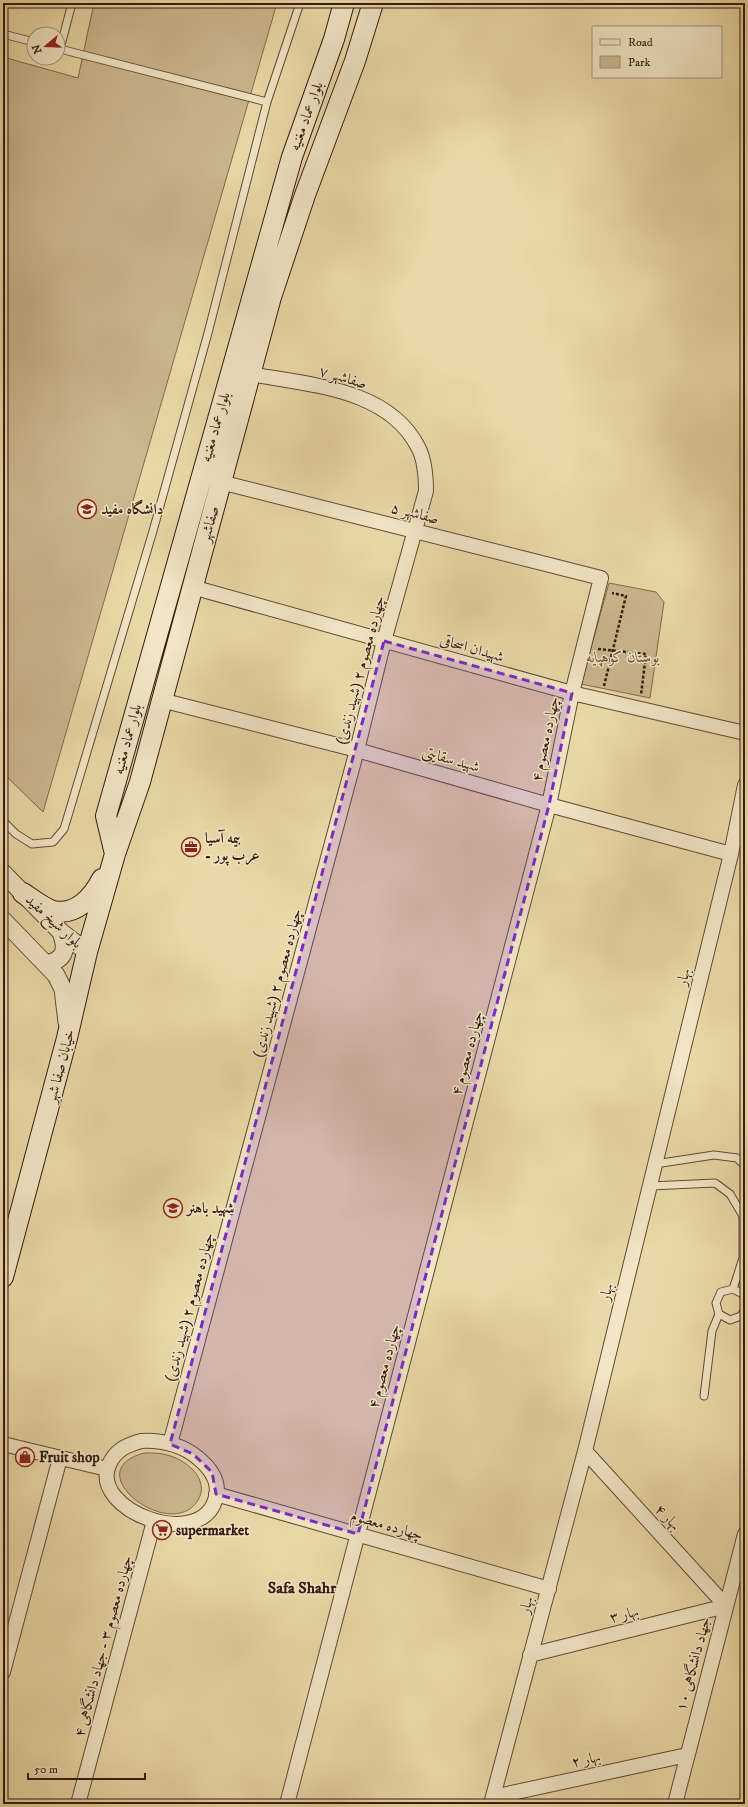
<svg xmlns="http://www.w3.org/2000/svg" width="748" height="1807" viewBox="0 0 748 1807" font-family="'IM FELL DW Pica',Amiri,serif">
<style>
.green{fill:#cbb88e;stroke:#80684e}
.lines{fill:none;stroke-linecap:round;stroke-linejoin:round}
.service-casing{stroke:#624934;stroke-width:9}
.minor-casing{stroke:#624934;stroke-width:16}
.tertiary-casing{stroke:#624934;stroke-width:19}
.secondary-casing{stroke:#35190e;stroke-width:22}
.path{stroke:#35190e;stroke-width:2.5;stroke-dasharray:3 2;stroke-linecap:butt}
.service{stroke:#f1e6c6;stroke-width:7}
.minor{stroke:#f1e6c6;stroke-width:14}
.tertiary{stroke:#f1e6c6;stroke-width:17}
.secondary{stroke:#f1e6c6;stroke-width:20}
.marked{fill:#7b2cbf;fill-opacity:0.2;stroke:#7b2cbf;stroke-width:3;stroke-dasharray:8 5;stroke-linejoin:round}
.labels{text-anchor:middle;stroke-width:3;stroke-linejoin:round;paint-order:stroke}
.street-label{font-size:15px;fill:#35190e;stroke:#f1e6c6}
.poi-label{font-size:15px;font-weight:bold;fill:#35190e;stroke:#f1e6c6;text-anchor:start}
.park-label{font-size:15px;font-style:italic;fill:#624934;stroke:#f1e6c6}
.neighbourhood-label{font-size:16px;font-weight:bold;fill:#35190e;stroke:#f1e6c6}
</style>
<rect width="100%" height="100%" fill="#ead9a8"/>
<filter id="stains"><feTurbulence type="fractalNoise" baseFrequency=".005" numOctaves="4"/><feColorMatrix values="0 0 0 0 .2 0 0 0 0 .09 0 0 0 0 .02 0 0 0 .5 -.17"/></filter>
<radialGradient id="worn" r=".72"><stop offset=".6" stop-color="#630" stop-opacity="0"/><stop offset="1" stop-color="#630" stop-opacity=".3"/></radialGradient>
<path class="green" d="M94,3H277L43,812L3,773V57L78,78Z
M609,583L656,592L664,602L650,698L581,684Z
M144,1453C162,1452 179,1456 192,1469C199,1475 204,1487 200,1496C178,1548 73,1472 144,1453Z"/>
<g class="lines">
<g class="service-casing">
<path id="service" d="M72,3L60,49L267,102
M3,34L34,42
M3,821L16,834L32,844L53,842L64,829L153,531L208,333L267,102L300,3
M655,1164L714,1155L737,1158L745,1166
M650,1186L715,1183L730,1194L743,1216V1258L733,1289
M745,1300L743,1294L733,1289L721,1292L716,1303L719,1314L730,1320L741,1316L745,1309
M704,1396L712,1331L719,1314"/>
</g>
<g class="minor-casing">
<path id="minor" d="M220,482L601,578L572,693L549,805L287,1804
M192,587L572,693L745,733
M161,700L357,750L549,805L731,854
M141,1441C162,1440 182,1445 198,1458C210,1468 220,1481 216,1497C203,1553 89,1511 109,1465C115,1450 127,1445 141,1441Z
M3,1444L107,1469
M170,1444L357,750L384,641L426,491C426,477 425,460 418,447C388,388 308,385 251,374
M216,1494L549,1589
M530,1655L726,1606L585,1451
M3,1672L60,1458
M493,1797L687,1755
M78,1804L154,1521
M491,1804L585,1451L731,854L745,785
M675,1804L745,1534"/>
</g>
<g class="tertiary-casing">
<path id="tertiary" d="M3,873L61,932L87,952
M3,920L56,975L63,989L67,1022
M47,964C66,959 67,949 61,932"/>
</g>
<g class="secondary-casing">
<path id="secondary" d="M115,854L106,816L292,157L334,39L344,3
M23,893C32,899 43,908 53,911C76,916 93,897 102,879
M3,1277L67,1038L87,952L115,854L140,782L271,297L305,195L355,61L373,3"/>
</g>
<path class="path" d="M598,649L646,654L641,695
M604,686L626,596L612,593"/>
<use href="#service" class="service"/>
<use href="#minor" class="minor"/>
<use href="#tertiary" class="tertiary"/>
<use href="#secondary" class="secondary"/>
</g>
<path class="marked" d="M384,641L572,693L549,805L358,1534L216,1494L212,1472L193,1454L170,1444Z"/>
<defs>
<g id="university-ring" transform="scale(1)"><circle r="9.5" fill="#f1e6c6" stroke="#8f2418" stroke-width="1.5"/><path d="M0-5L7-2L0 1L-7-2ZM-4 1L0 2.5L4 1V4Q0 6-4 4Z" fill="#8f2418"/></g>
<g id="office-ring" transform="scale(1)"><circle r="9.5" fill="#f1e6c6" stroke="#8f2418" stroke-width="1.5"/><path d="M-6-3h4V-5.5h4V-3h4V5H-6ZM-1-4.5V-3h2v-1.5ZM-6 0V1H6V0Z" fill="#8f2418"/></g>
<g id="school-ring" transform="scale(1)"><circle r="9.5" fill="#f1e6c6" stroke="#8f2418" stroke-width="1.5"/><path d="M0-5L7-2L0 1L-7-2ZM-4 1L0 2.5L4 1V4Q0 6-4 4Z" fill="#8f2418"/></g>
<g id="shop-ring" transform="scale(1)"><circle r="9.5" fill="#f1e6c6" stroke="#8f2418" stroke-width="1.5"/><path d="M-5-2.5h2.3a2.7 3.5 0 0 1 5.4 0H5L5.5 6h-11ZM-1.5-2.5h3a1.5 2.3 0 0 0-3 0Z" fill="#8f2418"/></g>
<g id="supermarket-ring" transform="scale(1)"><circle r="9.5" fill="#f1e6c6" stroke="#8f2418" stroke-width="1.5"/><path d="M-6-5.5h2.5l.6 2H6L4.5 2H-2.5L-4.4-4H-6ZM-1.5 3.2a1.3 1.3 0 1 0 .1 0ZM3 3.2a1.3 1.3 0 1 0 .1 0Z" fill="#8f2418"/></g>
</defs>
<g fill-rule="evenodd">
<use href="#university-ring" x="87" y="509"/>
<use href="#office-ring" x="191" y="847"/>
<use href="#school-ring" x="173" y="1208"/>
<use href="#shop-ring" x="25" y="1457"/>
<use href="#supermarket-ring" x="162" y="1530"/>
</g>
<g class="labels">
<g class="street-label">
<text transform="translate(306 116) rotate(-70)" y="5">بلوار عماد مغنیه</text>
<text transform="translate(343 377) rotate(16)" y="5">صفاشهر ۷</text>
<text transform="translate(215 427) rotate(-74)" y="5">بلوار عماد مغنیه</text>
<text transform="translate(415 513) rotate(14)" y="5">صفاشهر ۵</text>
<text transform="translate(209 524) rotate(-75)" y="5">صفاشهر</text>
<text transform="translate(472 648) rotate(16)" y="5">شهیدان اسحاقی</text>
<text transform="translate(360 670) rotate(-75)" y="5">چهارده معصوم ۲ (شهید زندی)</text>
<text transform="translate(127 739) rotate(-75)" y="5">بلوار عماد مغنیه</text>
<text transform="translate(545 739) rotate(-78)" y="5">چهارده معصوم ۴</text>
<text transform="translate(451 759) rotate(16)" y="5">شهید سقایتی</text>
<text transform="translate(54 921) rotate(43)" y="5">بلوار شیخ مفید</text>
<text transform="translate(683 977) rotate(-76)" y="5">بهار</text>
<text transform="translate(277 983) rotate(-75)" y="5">چهارده معصوم ۲ (شهید زندی)</text>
<text transform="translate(467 1053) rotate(-75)" y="5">چهارده معصوم ۴</text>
<text transform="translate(60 1066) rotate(-75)" y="5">خیابان صفا شهر</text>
<text transform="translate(606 1292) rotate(-76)" y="5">بهار</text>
<text transform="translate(189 1307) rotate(-75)" y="5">چهارده معصوم ۲ (شهید زندی)</text>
<text transform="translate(384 1366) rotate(-75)" y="5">چهارده معصوم ۴</text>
<text transform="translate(668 1517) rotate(47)" y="5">بهار ۴</text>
<text transform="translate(387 1525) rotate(16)" y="5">چهارده معصوم</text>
<text transform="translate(526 1605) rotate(-74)" y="5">بهار</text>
<text transform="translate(624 1614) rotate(-14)" y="5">بهار ۳</text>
<text transform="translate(103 1646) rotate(-75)" y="5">چهارده معصوم ۳ - جهاد دانشگاهی ۴</text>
<text transform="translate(693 1664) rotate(-75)" y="5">جهاد دانشگاهی ۱۰</text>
<text transform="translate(586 1759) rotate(-12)" y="5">بهار ۲</text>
</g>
<g class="poi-label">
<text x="101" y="514">دانشگاه مفید</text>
<text x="205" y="843">بیمه آسیا<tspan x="205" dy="17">- عرب پور</tspan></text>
<text x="187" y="1213">شهید باهنر</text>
<text x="39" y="1462">Fruit shop</text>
<text x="176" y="1535">supermarket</text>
</g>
<g class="park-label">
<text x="623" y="662">بوستان کوهپایه</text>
</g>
<g class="neighbourhood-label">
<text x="302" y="1593">Safa Shahr</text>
</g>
</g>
<rect width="748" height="1807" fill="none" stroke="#ead9a8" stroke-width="16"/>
<rect x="4" y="4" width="740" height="1799" fill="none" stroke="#35190e" stroke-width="2"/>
<rect x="8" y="8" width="732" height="1791" fill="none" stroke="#35190e"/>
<rect x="592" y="26" width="130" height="52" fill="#f1e6c6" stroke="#a6947c"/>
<rect x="600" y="39" width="20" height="6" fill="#f1e6c6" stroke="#a6947c"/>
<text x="628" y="46" font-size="12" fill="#35190e">Road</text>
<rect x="600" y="56" width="20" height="12" fill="#cbb88e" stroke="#a6947c"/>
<text x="628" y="66" font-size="12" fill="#35190e">Park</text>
<g transform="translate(46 46) rotate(251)"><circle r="19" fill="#f1e6c6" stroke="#a6947c"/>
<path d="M0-3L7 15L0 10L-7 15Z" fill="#8f2418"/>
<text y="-6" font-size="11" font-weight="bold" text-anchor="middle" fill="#35190e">N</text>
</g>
<path d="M28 1773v6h117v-6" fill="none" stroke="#35190e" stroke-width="2"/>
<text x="34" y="1773" font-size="12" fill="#35190e" stroke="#f1e6c6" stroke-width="3" paint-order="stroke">50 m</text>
<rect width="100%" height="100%" filter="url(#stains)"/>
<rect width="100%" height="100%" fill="url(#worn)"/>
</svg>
